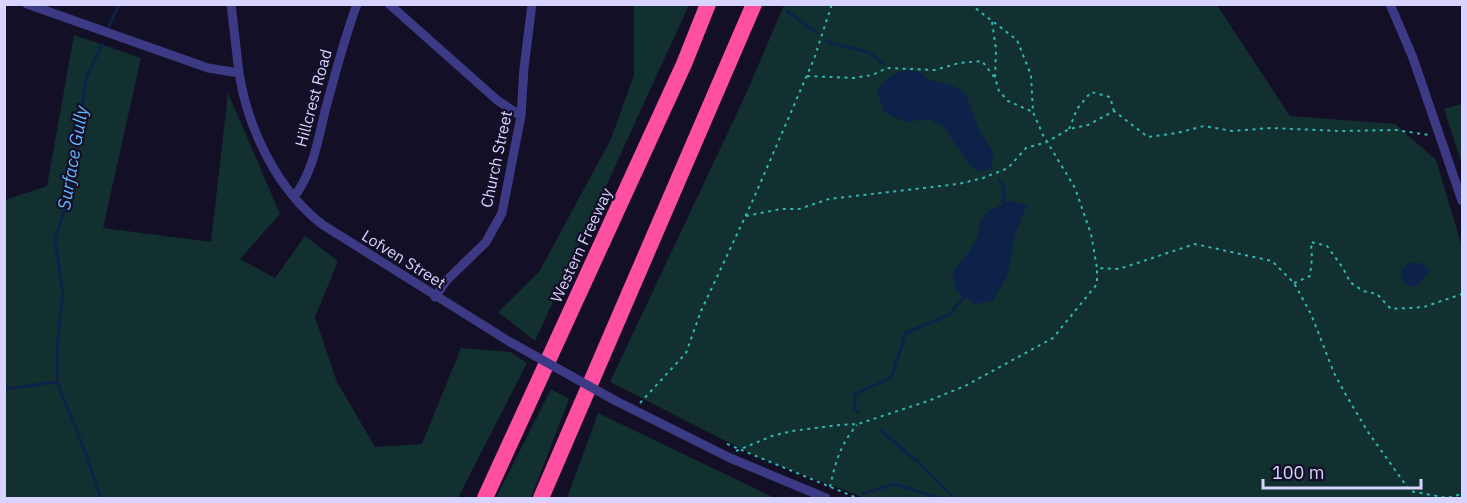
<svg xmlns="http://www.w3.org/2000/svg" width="1467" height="503" viewBox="0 0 1467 503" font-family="'IBM Plex Sans',sans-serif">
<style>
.green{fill:#12302f}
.water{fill:#0c2248}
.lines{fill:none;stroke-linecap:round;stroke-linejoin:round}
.stream{stroke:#0c2248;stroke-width:3}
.path{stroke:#2fb8b0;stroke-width:2;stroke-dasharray:3 4.5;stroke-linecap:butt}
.street{stroke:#3d3a85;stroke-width:9}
.highway{stroke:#ff4fa3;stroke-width:16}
.street-bridge{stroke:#3d3a85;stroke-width:9}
.labels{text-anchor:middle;stroke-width:4.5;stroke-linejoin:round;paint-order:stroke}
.street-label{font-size:16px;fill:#d9d4ff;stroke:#130f26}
.water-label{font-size:18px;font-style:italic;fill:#62b6ff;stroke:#130f26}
</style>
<rect width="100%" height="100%" fill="#130f26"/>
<path class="green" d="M634,5H689L535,341L498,312L539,272L611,139L634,75Z
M784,5H1217L1290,116L1395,124L1436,160L1462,247V498H865L759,458L610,382L746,94Z
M74,35L141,58L103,228L211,242L228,93L280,214L240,259L275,278L305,236L338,261L315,317L337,382L375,447L422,444L461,348L510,352L527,363L458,498H5V200L47,186Z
M1462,104V164L1444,109Z
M551,389L569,399L531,498H496Z
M598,413L775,498H567Z"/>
<path class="water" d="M905,70L919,72L930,80L948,84L965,92L981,134L993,151L992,169L978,172L967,162L944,127L928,119L905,122L884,112L877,91L887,78Z
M1009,201L1027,205L1016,232L1007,276L993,301L975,304L957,292L952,273L969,252L978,235L980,222L987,212Z
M1411,262L1420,263L1431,270L1418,285L1408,286L1401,279L1402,268Z"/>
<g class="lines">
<path class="stream" d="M787,11L817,33
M109,26L119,4
M826,40L830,43L868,52L884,64
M999,180L1004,187L1003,207
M57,382V346L63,293L55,239L71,191L86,79L102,44
M4,389L57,382L84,449L101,498
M858,412L855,409V394L891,378L906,333L949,315L965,296
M880,430L918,462L954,498
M862,494L894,484L940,498"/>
<path class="path" d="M970,4L1017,40L1031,75L1033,112L1043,135L1075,188L1091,234L1097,268L1119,269L1195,244L1272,261L1294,283L1311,314L1334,373L1346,395L1368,432L1410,491L1447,498L1462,494
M992,22L996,49L995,78L999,91L1008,101L1033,112
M807,76L854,78L872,75L887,68L935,70L959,63L982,61L995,78
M1069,129L1077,109L1091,92L1110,97L1114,111
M746,216L781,209H799L829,199L958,184L983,178L1008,168L1026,148L1047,142L1069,129L1088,125L1114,111L1148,137L1177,133L1204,126L1232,131L1271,128L1340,131L1396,130L1429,135
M1294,283L1310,276L1312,258L1311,242L1327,246L1343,268L1350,282L1363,291L1377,294L1391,309L1424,307L1462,294
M640,403L686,353L701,311L753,200L814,59L832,4
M727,444L857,498
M736,451L772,436L792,431L839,425L858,424L928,401L965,386L1053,338L1097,284V268
M830,487C835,463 841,443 857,425"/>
<path class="street" d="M27,4L208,68L239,73C248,129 277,190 323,225L510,342
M231,4L239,73
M389,4L497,100L521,116
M1390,4L1413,58L1462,201
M294,197C313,172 318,140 325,111C335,75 344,39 357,4
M435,297L447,280L486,242L502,213L521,116L524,68L532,4
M616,401L730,458L826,498"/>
<path class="highway" d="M485,498L684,64L708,4
M541,498L754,4"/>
<path class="street-bridge" d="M510,342L616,401"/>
</g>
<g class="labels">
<g class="street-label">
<text transform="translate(313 98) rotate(-75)" y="6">Hillcrest Road</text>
<text transform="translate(496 159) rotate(-78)" y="6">Church Street</text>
<text transform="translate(581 245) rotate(-65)" y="6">Western Freeway</text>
<text transform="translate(404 259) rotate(32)" y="6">Lofven Street</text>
</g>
<g class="water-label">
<text transform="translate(73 158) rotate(-80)" y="6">Surface Gully</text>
</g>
</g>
<rect width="1467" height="503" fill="none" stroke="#d9d4ff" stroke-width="12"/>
<path d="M1263 479v9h158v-9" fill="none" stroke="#d9d4ff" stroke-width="3"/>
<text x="1272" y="479" font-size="18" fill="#d9d4ff" stroke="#130f26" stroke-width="4.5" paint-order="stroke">100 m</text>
</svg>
